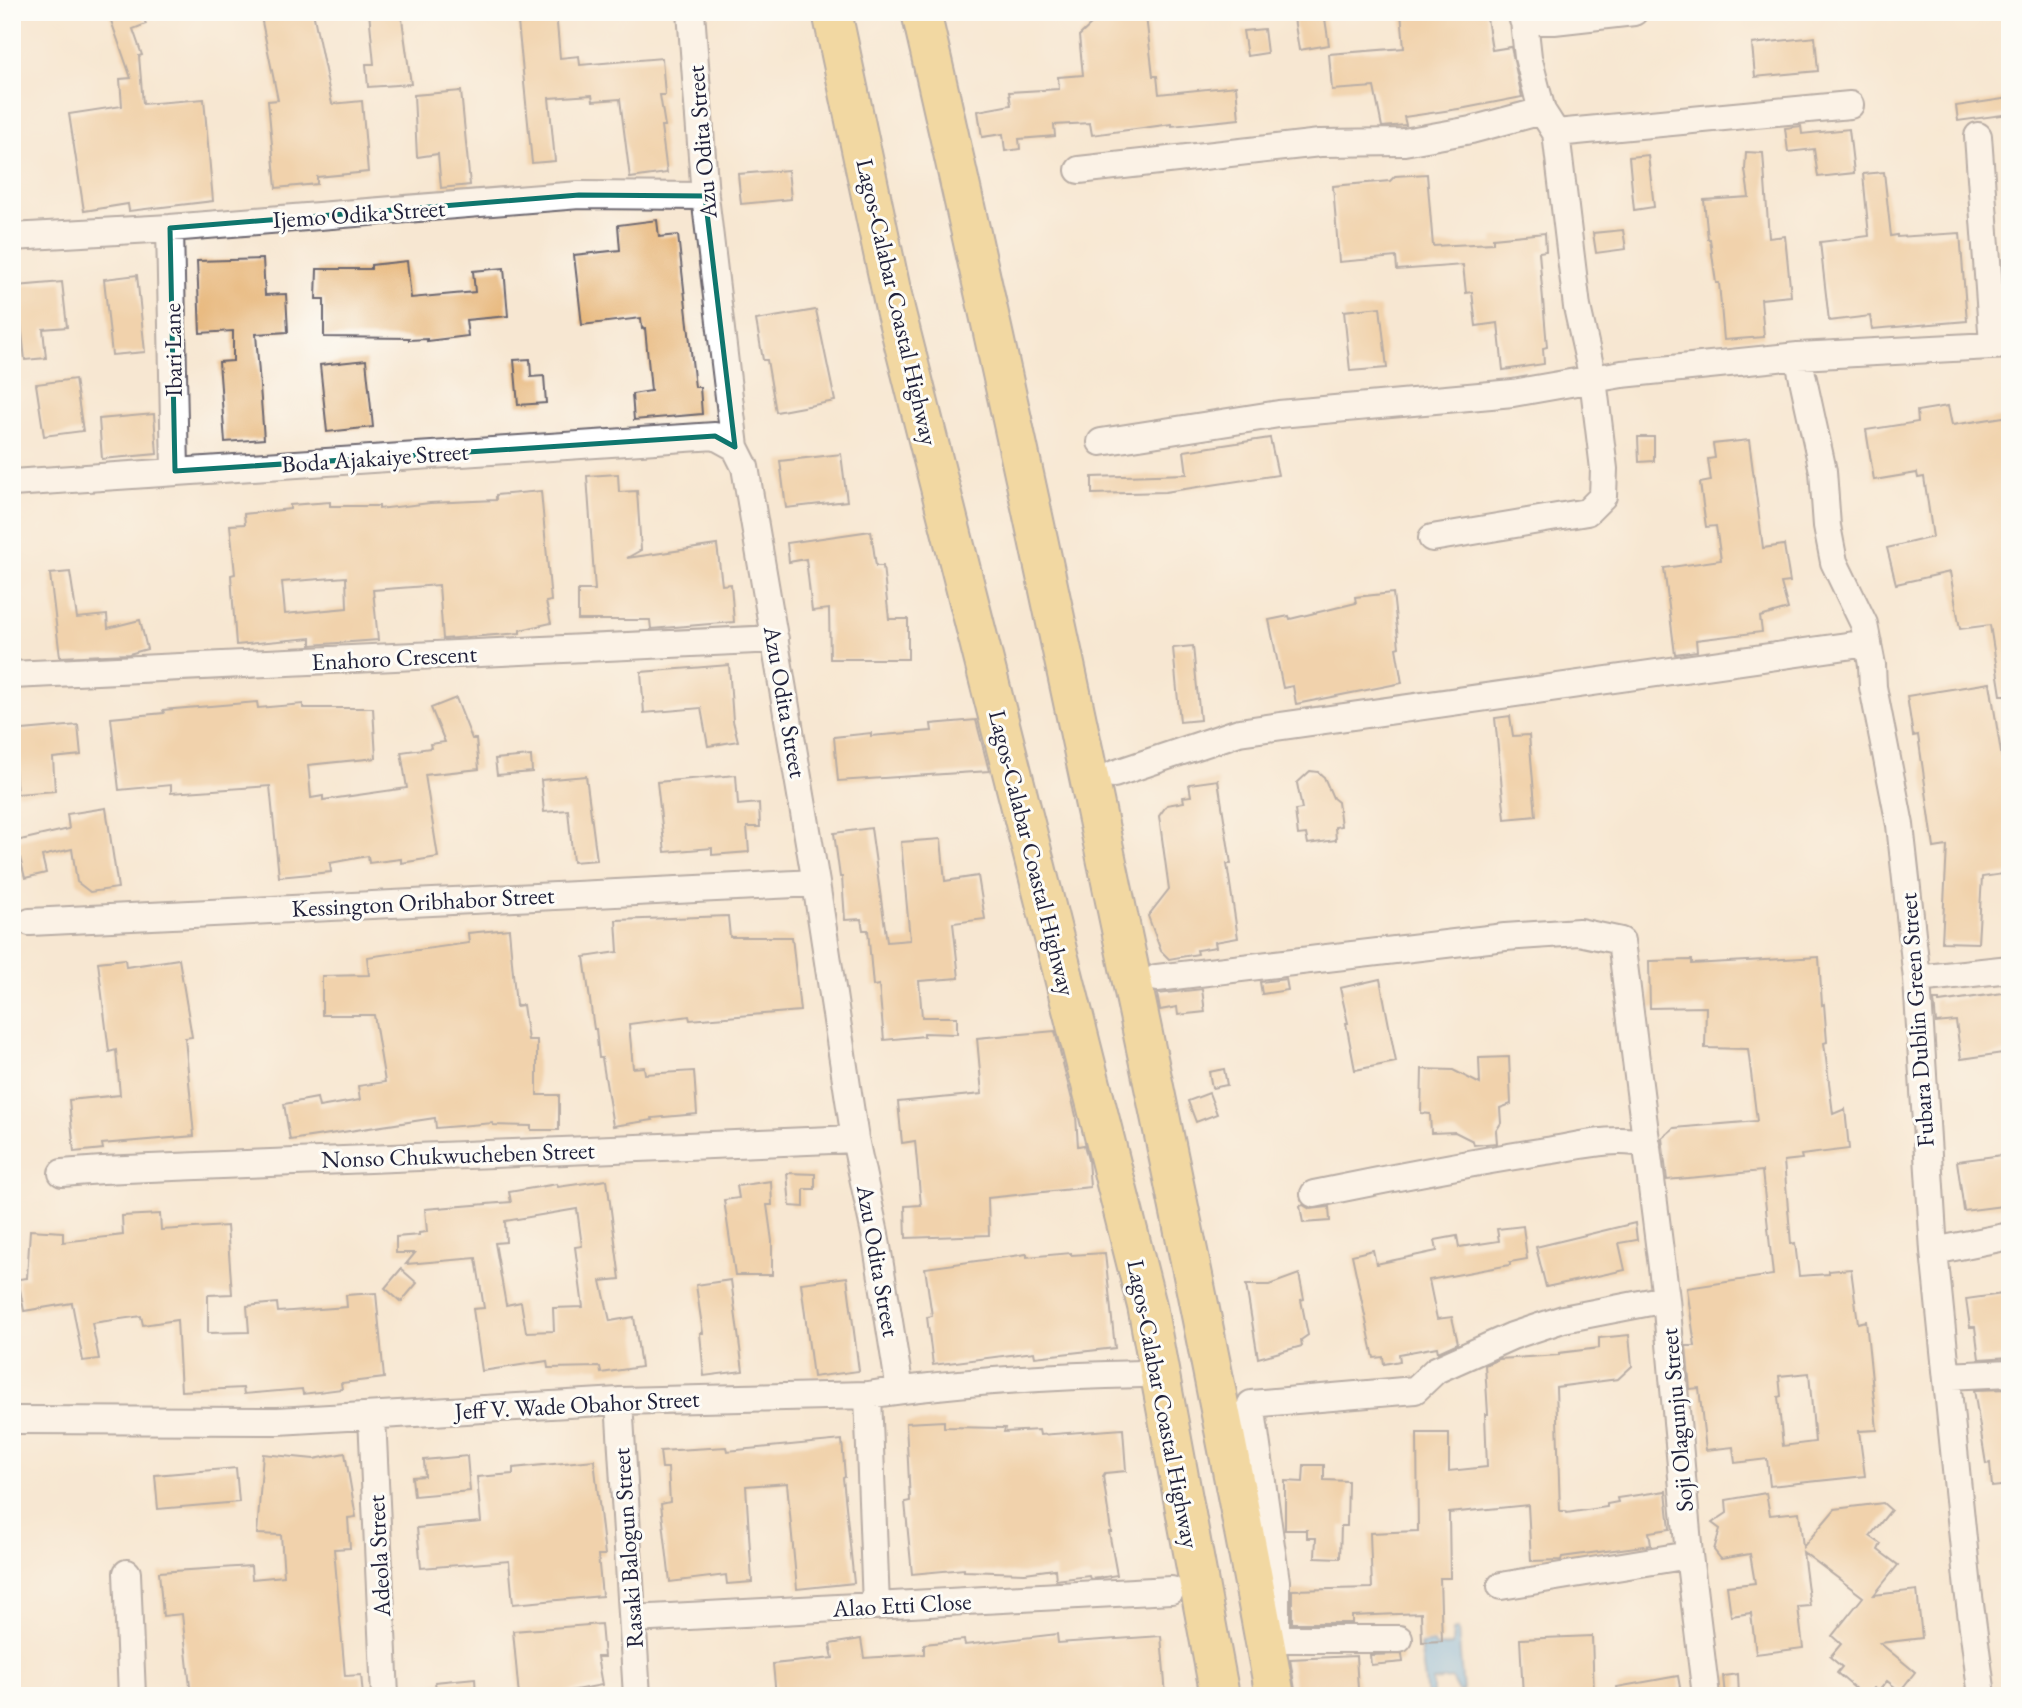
<svg xmlns="http://www.w3.org/2000/svg" width="2022" height="1708" viewBox="0 0 2022 1708" font-family="'EB Garamond',serif">
<style>
.water{fill:#71b5e7;stroke:#4a6c91;stroke-width:2}
.building{fill:#e8b97f;fill-rule:evenodd}
.lines{fill:none;stroke-linecap:round;stroke-linejoin:round}
.minor-casing{stroke:#6d6770;stroke-width:30}
.highway-casing{stroke:#6d6770;stroke-width:42}
.minor{stroke:#fff;stroke-width:26}
.highway{stroke:#ecc669;stroke-width:38}
.marked{fill:none;stroke:#0f766e;stroke-width:5;stroke-linejoin:round}
.labels{text-anchor:middle;stroke-width:6;stroke-linejoin:round;paint-order:stroke}
.street-label{font-size:24px;fill:#22223b;stroke:#fdfcf7}
</style>
<rect width="100%" height="100%" fill="#fdfcf7"/>
<filter id="ink" filterUnits="userSpaceOnUse"><feTurbulence type="fractalNoise" baseFrequency=".0143" numOctaves="2"/><feDisplacementMap in="SourceGraphic" scale="14" xChannelSelector="R" yChannelSelector="G"/><feConvolveMatrix kernelMatrix="1 2 1 2 8 2 1 2 1" color-interpolation-filters="sRGB"/></filter>
<filter id="wash" filterUnits="userSpaceOnUse"><feTurbulence type="fractalNoise" baseFrequency=".00686" numOctaves="4" result="noise"/><feDisplacementMap in="SourceGraphic" scale="28" xChannelSelector="R" yChannelSelector="G"/><feGaussianBlur stdDeviation="1.57" result="paint"/><feColorMatrix in="noise" values="0 0 0 0 0 0 0 0 0 0 0 0 0 0 0 0 0 1.4 0 .05"/><feComposite in="paint" operator="in"/></filter>
<g filter="url(#wash)">
<rect width="100%" height="100%" fill="#f7e7d2"/>
<path class="water" d="M1458,1629L1463,1692H1459L1452,1679L1433,1681V1695L1427,1696L1420,1645L1433,1643L1435,1647L1452,1645L1453,1631Z"/>
<g id="blocks">
<path class="building" d="M108,12H141L146,24L133,29L142,55L139,56L143,104L204,99L213,201L129,211L128,204L84,211L69,114L122,106L120,79L131,78Z
M260,12H313L332,104L362,101L368,172L317,177V184L276,188L268,101L278,100Z
M369,12H401L411,84L368,87L366,64H374Z
M517,12H556L560,58L579,56L580,65L662,58L665,95H660L665,126H661L667,173L630,178L620,99L593,101L592,95L549,98L555,161L532,163Z
M1293,12H1324L1329,45L1299,50Z
M1401,12H1486L1492,50L1511,47L1522,97L1465,108L1404,117L1406,125L1382,127L1374,87L1332,90L1329,54L1404,48Z
M1146,16L1153,76H1157L1159,94L1236,86L1239,119L1172,126V124L1092,135L1090,123L1054,125L1055,136L1019,139L1020,149L1005,151L1003,134L982,137L978,111L1011,105L1009,92L1059,89L1058,77L1083,75L1079,36L1094,22Z
M1264,29L1267,53L1247,56L1243,31Z
M1815,37L1818,71L1755,77L1752,44Z
M461,91L470,185L441,188L438,154L417,157L414,95Z
M2010,98V114L1958,121L1956,106Z
M1801,126L1802,134L1849,129L1854,173L1818,177L1814,149L1788,152L1785,128Z
M1746,152L1763,153L1769,238L1785,236L1791,296L1761,299L1764,337L1724,340L1719,283H1716L1710,239H1708L1704,200L1749,197L1745,170Z
M1648,155L1654,207L1634,210L1629,157Z
M788,170L791,199L741,204L738,174Z
M1884,172L1891,236L1897,235V237L1960,233L1967,321L1872,329L1870,316L1829,321L1820,242L1869,236L1863,174Z
M1427,174L1433,246L1493,243V238L1545,233L1546,251L1539,252L1547,347L1543,348L1544,364L1503,370L1498,323L1476,326L1472,292L1466,293L1463,265L1397,270L1396,257L1339,262L1333,186L1390,181L1395,176Z
M657,220L659,237L678,235L695,387H700L702,414L634,420L632,394L651,391L645,328L642,329L641,318L582,325L574,255L620,250L618,225Z
M1623,230L1626,249L1596,253L1593,233Z
M263,259L265,295L286,294L288,332L256,334L264,439L225,442L219,362L233,361V331L200,333L197,261Z
M407,261L411,298L475,292L473,271L504,268L508,316L466,320L468,336L427,341V339L409,340V338L324,337V299H316L317,269H371V265Z
M137,275L145,352L112,355L104,279Z
M62,282L67,327L43,329L46,358L25,360L17,286Z
M1380,307L1387,368L1350,371L1344,311Z
M816,310L835,401L776,412L767,360H763L756,320Z
M530,359L531,377L544,376L546,403L518,405L514,360Z
M366,360L373,427L327,432L320,365Z
M75,379L83,431L44,436L36,384Z
M1948,406L1952,425L2010,416V695H2001L1990,625L1960,629L1950,572L1896,584L1887,548L1933,537L1924,477L1918,478L1917,473L1874,480L1866,430L1918,422L1917,411Z
M154,414L157,454L102,459L99,419Z
M1638,437H1654V461L1639,462Z
M1270,438L1278,475L1165,492L1092,494V477L1187,474L1184,451Z
M1749,440L1763,548L1784,545L1790,582L1781,583L1788,609L1760,617L1762,632L1696,640L1697,651L1675,654L1664,568L1721,560L1716,526L1706,527L1700,483L1711,481L1708,459L1715,458L1713,444Z
M841,454L847,501L786,508L780,461Z
M618,474L619,492L637,491L641,550L627,558L717,545L722,585L731,584L734,622L651,629L650,620H578V590H595L587,476Z
M541,491L551,601L546,602L551,623L520,630V633L443,639L439,585L373,590L378,640L311,645V638L236,645L231,575L235,574L230,525L245,524L244,514L290,509V505L330,502V506H379V509L430,503L496,500V495ZM346,577L347,608L285,614L282,582Z
M871,531L876,566H883L889,619H908V659H830L829,609L812,611L806,559L789,562L787,543Z
M70,572L77,618L107,615L108,628L140,620L147,649L129,654L60,657L50,574Z
M1393,593L1399,647L1396,648L1402,683L1296,704L1293,686L1283,688L1269,620L1289,616L1290,619L1356,603L1355,597Z
M1193,646L1200,720L1180,722L1173,648Z
M729,665L733,721L738,741L708,746L701,708L644,713L641,672Z
M1990,683L2010,810V873L1982,877L1978,943L1942,942L1947,846L1934,848L1918,735L1913,736L1907,696Z
M456,698L472,739H476L479,769L425,775L438,857L401,863V859L369,863L368,856L330,863L331,872L279,877L270,786L171,793V785L119,790L111,718L164,713L163,710L257,702L258,708L303,704V708H373L376,758L308,765L311,798L323,796V800L407,788L401,752L431,748L430,744L445,742L431,708Z
M1510,716L1513,736L1529,735L1536,816L1505,819L1495,718Z
M976,720L989,771L838,781L834,737L871,733V736L932,731L931,724Z
M78,725L81,755L53,758L55,791L17,794L12,731Z
M531,756L532,772L497,775L495,759Z
M1310,771L1318,772L1324,777L1333,798L1338,802L1341,826L1335,827L1336,840L1308,844L1306,834L1298,835L1295,810L1302,809L1297,783Z
M736,775L738,805L759,803L760,827H747L749,852L712,855V848L665,852L657,782Z
M586,776L597,860L573,862L568,810L544,812L541,780Z
M1218,780L1231,864H1227L1238,938L1215,942L1216,947L1197,950L1198,954L1169,959L1161,951L1148,916L1169,889L1159,816L1167,805L1184,802L1183,797L1191,796L1189,784Z
M106,808L118,888L90,892L77,882L72,849L42,856L46,873L25,878L16,841L69,829L67,814Z
M871,828L887,942L910,940L901,842L941,839L945,881L978,876L985,919L953,923L959,978L919,981L922,1017H957V1034L924,1033V1036L884,1040L879,985L873,986L868,930H863L861,919L845,920L842,877H840L834,833Z
M728,916L730,937H792L800,1011L690,1020L689,1016L629,1024L633,1068L644,1067L645,1074L694,1071L697,1114L652,1118L653,1120L613,1126L602,1058H599L596,1029H594L584,957L618,952L616,920Z
M509,929L516,1006L523,1005L528,1040H537V1095H559V1130H531V1126L493,1125V1123L436,1128L435,1118L290,1140L284,1104L317,1098L319,1107L360,1100L358,1086L385,1082L374,1015H322V976L369,975L367,957L469,943L468,933Z
M1819,957L1822,1005L1824,1004L1827,1042L1824,1043L1833,1114L1845,1109L1849,1149L1801,1155L1802,1159L1784,1161L1791,1244L1795,1243L1799,1276L1829,1274V1271L1851,1269L1858,1323L1866,1321L1877,1430L1859,1431L1865,1476L1770,1486L1767,1459L1735,1463L1733,1447L1706,1450L1699,1388L1690,1389L1686,1346H1695L1687,1288L1773,1275L1762,1171L1667,1180L1662,1138L1674,1128L1757,1121L1748,1049L1705,1048L1706,1007L1650,1008L1649,961L1692,960V964ZM1809,1373L1815,1442L1783,1446L1778,1397L1781,1396L1779,1376Z
M125,959L126,967L179,959L192,1037L185,1038L194,1136L102,1144L103,1149L74,1152L69,1100L120,1095L116,1050L109,1052L98,962Z
M1286,979L1288,990L1262,994L1260,982Z
M1380,979L1396,1062L1355,1070L1346,1023H1348L1340,988Z
M1202,989L1205,1012L1178,1015L1177,1007L1160,1010L1157,994Z
M2010,992V1052L1961,1059L1956,1021L1936,1023L1934,1000H1939V1002Z
M1055,1031L1076,1116L1078,1146L1084,1145L1088,1160L1090,1187L988,1198L989,1235L906,1238L905,1206L921,1205L915,1141L902,1143L898,1102L982,1094L977,1038Z
M1509,1057L1511,1104L1500,1108L1501,1123L1496,1131L1497,1143L1474,1145L1473,1141L1455,1132L1431,1133L1430,1114L1421,1113L1422,1069L1453,1070L1480,1084L1479,1058Z
M1224,1069L1227,1085L1212,1088L1209,1072Z
M1209,1093L1217,1114L1196,1122L1188,1101Z
M2010,1154V1205L1964,1211L1957,1161Z
M787,1173L815,1174V1189H804V1207L790,1206Z
M607,1180L620,1279L601,1281L610,1321L634,1317L641,1367L601,1373L600,1367L548,1368L547,1361L482,1371L473,1309L484,1308L476,1258L406,1264L415,1253H396V1237L419,1235V1233L427,1232L425,1209L511,1202L509,1192L557,1184L558,1187ZM577,1209L582,1246L575,1247L583,1307L553,1308L554,1331L526,1332L521,1302L506,1305L495,1243L506,1242L505,1221Z
M771,1181L772,1205H767L772,1241V1275H735L724,1200L739,1198L737,1186Z
M1303,1205L1310,1209L1329,1207L1330,1221L1303,1223L1300,1206Z
M160,1214L161,1230L227,1226L232,1294L208,1295V1333L249,1332L247,1306L277,1303L278,1312L347,1307L346,1295L376,1293L384,1378L341,1383L342,1389L303,1394L302,1389L244,1394L243,1388L181,1391L177,1320L143,1325L141,1316L92,1323L99,1359L83,1361L72,1303L24,1311L18,1279L27,1278L30,1230L63,1232V1242L123,1235L122,1216Z
M1635,1223L1637,1240L1619,1243L1625,1270L1546,1287L1536,1247Z
M1523,1226L1527,1259L1510,1262V1265L1429,1280L1437,1319L1452,1317L1458,1343L1438,1352L1437,1347L1399,1354L1400,1361L1384,1364L1383,1357L1374,1358L1352,1255L1373,1250L1376,1264L1437,1251L1435,1240L1457,1236L1459,1247L1499,1241L1497,1229Z
M1071,1253V1255L1105,1253L1115,1348L1035,1357L1034,1352L933,1365L927,1317L932,1316L925,1268L1027,1254V1257Z
M401,1269L417,1283L401,1302L385,1288Z
M1299,1274L1304,1299L1301,1300L1308,1335L1301,1340L1302,1346L1258,1358L1246,1285H1269Z
M847,1277L859,1371L813,1377L801,1283Z
M731,1280L743,1371L704,1376L700,1333H703L696,1285Z
M2010,1293V1357L1979,1359L1975,1327H1970L1966,1299Z
M1629,1335L1632,1366L1618,1379L1556,1387L1560,1511H1566L1567,1513L1607,1507V1504L1618,1502L1617,1498L1666,1491L1670,1529L1649,1532L1651,1545L1562,1557L1561,1560L1531,1561L1528,1505L1449,1513L1450,1578H1440L1442,1641L1422,1642L1421,1613L1352,1616V1623H1292V1590L1372,1588L1370,1533L1418,1531L1417,1433H1449V1471L1487,1467L1485,1414H1488L1485,1365L1499,1359L1559,1355V1353L1599,1348V1338Z
M2010,1389V1485L1992,1487L1990,1463L1986,1464L1974,1390Z
M944,1421V1427L1005,1428L1004,1432L1039,1430L1040,1435L1123,1429L1126,1471L1105,1473L1103,1476L1111,1532H1109L1117,1575L1099,1578L1090,1579L1089,1576L1056,1580L1055,1569L1025,1573L964,1571V1569L912,1574L905,1502L910,1501L906,1423Z
M842,1440L845,1477L843,1478L854,1583L797,1589L787,1483L746,1486L752,1582L727,1584L726,1575L670,1582L661,1504L670,1502L668,1468H662L660,1451L726,1447L727,1451Z
M345,1453L356,1517L348,1518L350,1548L334,1549L345,1676L361,1675L363,1696H191L182,1614L163,1616L159,1572L251,1566L252,1579L284,1576L281,1535L257,1534L263,1454L314,1459Z
M467,1456L470,1491L414,1496L412,1477L425,1476L424,1460Z
M594,1460L605,1555H598L602,1596L513,1604L509,1561L421,1568L417,1528L481,1522L477,1477L513,1474V1468Z
M1304,1465H1324V1480L1348,1481L1347,1526H1341L1340,1558L1315,1557L1316,1538H1307V1530H1285V1481L1303,1482Z
M236,1468L239,1502L158,1509L155,1475Z
M1766,1493L1770,1515L1799,1512L1803,1547L1835,1509L1883,1503L1891,1510L1870,1536L1881,1544L1878,1550L1898,1565L1874,1595L1917,1590L1922,1638L1880,1643L1915,1672L1900,1691L1887,1681L1878,1692L1874,1688L1867,1696H1864L1837,1673L1842,1667L1830,1657L1841,1644L1832,1636L1863,1597L1803,1552L1810,1606L1798,1607L1803,1648L1756,1654L1751,1613L1731,1616L1727,1586L1755,1583L1750,1554L1721,1559L1714,1550L1720,1529L1712,1523L1727,1513L1726,1500Z
M601,1624L604,1657H597L602,1685L544,1696H519L513,1631Z
M1057,1634L1058,1643L1161,1636L1166,1696H1124L1123,1691L1073,1696H776L773,1664L833,1658L830,1644L861,1639L864,1658L924,1654V1644L964,1640L965,1645Z
M1592,1636L1594,1696H1523L1520,1639Z
M1402,1654L1403,1662L1371,1665L1370,1655Z
M1356,1656L1358,1689L1350,1690V1695L1296,1696L1290,1659Z
M1738,1674L1739,1696H1725L1723,1676Z
M1678,1676L1681,1693L1665,1696H1618L1617,1687Z
M475,1678L476,1696H437L435,1682Z"/>
</g>
</g>
<g filter="url(#ink)">
<use href="#blocks" fill-opacity="0" stroke="#6d6770" stroke-width="2"/>
<g class="lines">
<g class="minor-casing">
<path id="minor" d="M691,12L705,196L735,447L745,467L816,883L855,1139L875,1234L900,1390
M1523,12L1528,57L1542,111L1556,133L1577,307L1593,379L1622,374L1798,356L2010,345
M1523,20L1554,21L1634,12
M1556,133L1850,105
M1978,136L1993,344
M1079,170L1320,143L1404,142L1471,130L1542,111
M170,228L175,471
M12,237L170,228L579,195L705,196
M1798,356L1823,471L1827,526L1834,562L1864,624L1872,665L1873,687L1900,825L1917,979L1934,1251L1968,1589L1982,1696
M1101,442L1279,414L1513,393L1593,379L1604,469L1603,496L1587,512L1432,538
M12,483L715,436L735,447
M12,675L775,639
M1114,774L1239,732L1868,643
M30,922L816,883
M1157,978L1505,937L1579,932L1621,941L1666,1299L1689,1555L1706,1696
M1917,979L2010,969
M62,1173L102,1170L855,1139
M1314,1194C1391,1178 1468,1163 1546,1151C1579,1146 1614,1136 1647,1144
M1934,1251L2010,1236
M1947,1376L2010,1373
M868,1395L876,1606
M619,1401L637,1696
M372,1417L385,1696
M12,1420L278,1421L619,1401L868,1395C958,1381 1051,1376 1142,1374
M127,1573L132,1696
M1501,1586L1689,1555
M633,1619L1171,1590
M1399,1639H1276V1581L1251,1404L1415,1390L1436,1370L1512,1336L1563,1319L1666,1299"/>
</g>
<g class="highway-casing">
<path id="highway" d="M832,12L895,309L1147,1306L1220,1696
M921,12C985,290 1045,569 1104,848C1163,1130 1223,1412 1275,1696"/>
</g>
<use href="#minor" class="minor"/>
<use href="#highway" class="highway"/>
</g>
</g>
<path d="M0 0H2022V1708H0ZM579,195L705,196L735,447L715,436L175,471L170,228Z" fill="#f7e7d2" fill-opacity=".55" fill-rule="evenodd"/>
<path class="marked" d="M579,195L705,196L735,447L715,436L175,471L170,228Z"/>
<g class="labels">
<g class="street-label">
<text transform="translate(702 142) rotate(-95)" y="8">Azu Odita Street</text>
<text transform="translate(359 214) rotate(-4)" y="8">Ijemo Odika Street</text>
<text transform="translate(897 302) rotate(77)" y="8">Lagos-Calabar Coastal Highway</text>
<text transform="translate(173 350) rotate(-91)" y="8">Ibari Lane</text>
<text transform="translate(375 458) rotate(-4)" y="8">Boda Ajakaiye Street</text>
<text transform="translate(394 658) rotate(-3)" y="8">Enahoro Crescent</text>
<text transform="translate(785 702) rotate(80)" y="8">Azu Odita Street</text>
<text transform="translate(1032 853) rotate(76)" y="8">Lagos-Calabar Coastal Highway</text>
<text transform="translate(423 902) rotate(-3)" y="8">Kessington Oribhabor Street</text>
<text transform="translate(1917 1020) rotate(-94)" y="8">Fubara Dublin Green Street</text>
<text transform="translate(458 1155) rotate(-2)" y="8">Nonso Chukwucheben Street</text>
<text transform="translate(878 1261) rotate(80)" y="8">Azu Odita Street</text>
<text transform="translate(1163 1404) rotate(79)" y="8">Lagos-Calabar Coastal Highway</text>
<text transform="translate(577 1405) rotate(-3)" y="8">Jeff V. Wade Obahor Street</text>
<text transform="translate(1677 1420) rotate(-95)" y="8">Soji Olagunju Street</text>
<text transform="translate(628 1548) rotate(-94)" y="8">Rasaki Balogun Street</text>
<text transform="translate(379 1556) rotate(-93)" y="8">Adeola Street</text>
<text transform="translate(902 1605) rotate(-3)" y="8">Alao Etti Close</text>
</g>
</g>
<rect width="2022" height="1708" fill="none" stroke="#fdfcf7" stroke-width="42"/>
</svg>
